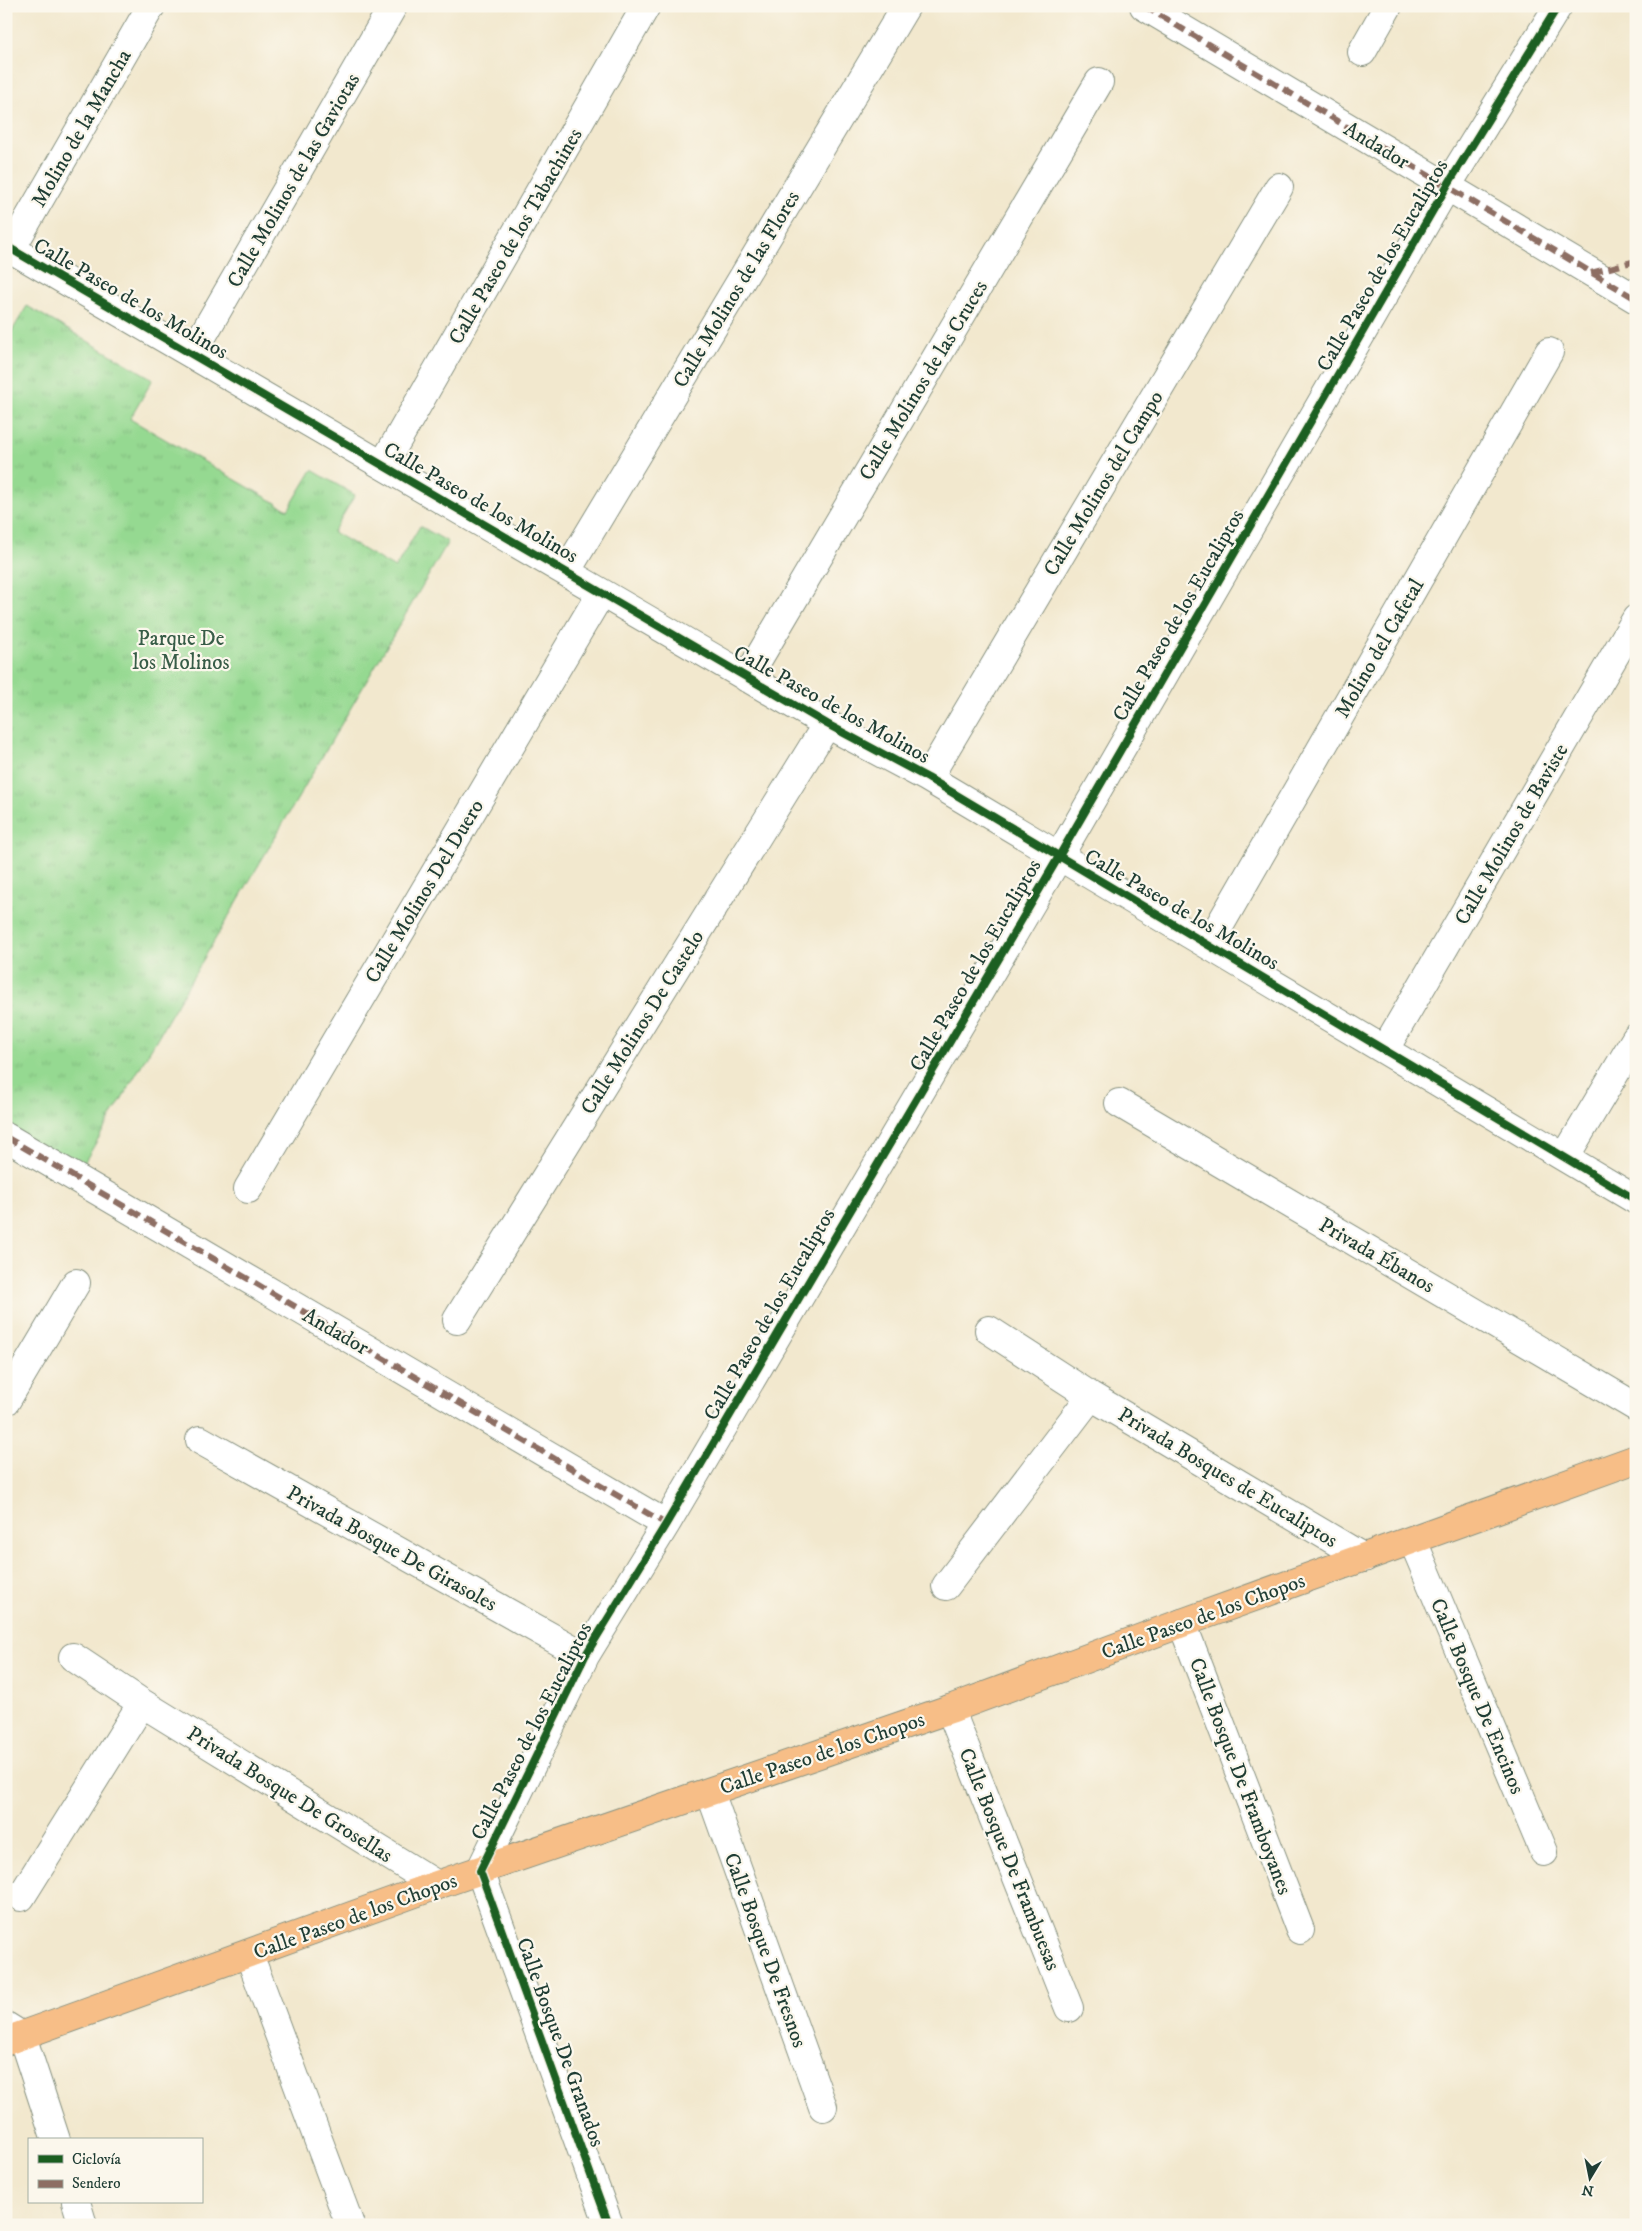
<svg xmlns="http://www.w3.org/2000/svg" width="1642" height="2231" viewBox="0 0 1642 2231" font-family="'IM FELL DW Pica',serif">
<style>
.park{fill:url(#park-tufts);stroke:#5a8b62}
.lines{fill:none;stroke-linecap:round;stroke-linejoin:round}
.minor-casing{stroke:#889281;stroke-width:30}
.major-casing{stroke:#889281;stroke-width:30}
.minor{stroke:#fff;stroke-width:28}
.major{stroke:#f7be87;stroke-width:28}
.quiet{stroke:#8d6e63;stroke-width:6;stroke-dasharray:12 6;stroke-linecap:butt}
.cycleway-casing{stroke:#fbf7ec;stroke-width:11}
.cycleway{stroke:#1b5e20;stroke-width:8}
.labels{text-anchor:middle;stroke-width:4.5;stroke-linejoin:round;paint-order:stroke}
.street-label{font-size:21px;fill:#1f3d34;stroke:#fbf7ec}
.park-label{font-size:21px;fill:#375c47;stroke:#fbf7ec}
</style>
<defs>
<pattern id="park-tufts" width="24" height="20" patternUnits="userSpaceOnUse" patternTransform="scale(1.25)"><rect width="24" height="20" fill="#95d991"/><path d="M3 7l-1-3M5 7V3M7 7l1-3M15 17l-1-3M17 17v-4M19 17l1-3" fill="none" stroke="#80bb7e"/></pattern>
</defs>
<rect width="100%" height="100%" fill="#fbf7ec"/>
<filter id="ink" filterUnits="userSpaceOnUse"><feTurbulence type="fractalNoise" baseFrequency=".02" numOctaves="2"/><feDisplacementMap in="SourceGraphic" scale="10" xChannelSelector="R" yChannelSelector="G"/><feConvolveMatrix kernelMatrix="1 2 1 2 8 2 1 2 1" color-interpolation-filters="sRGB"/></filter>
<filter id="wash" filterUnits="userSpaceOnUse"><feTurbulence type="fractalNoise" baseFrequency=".0096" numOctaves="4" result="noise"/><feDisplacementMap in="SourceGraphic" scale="20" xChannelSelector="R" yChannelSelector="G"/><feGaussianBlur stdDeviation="1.12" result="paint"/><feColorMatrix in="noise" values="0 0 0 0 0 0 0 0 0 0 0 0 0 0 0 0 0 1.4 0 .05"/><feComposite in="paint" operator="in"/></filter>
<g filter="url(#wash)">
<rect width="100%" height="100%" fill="#f2e8ce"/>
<path class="park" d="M27,306L153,379L130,419L288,510L312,470L355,495L333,532L395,568L420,526L448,542L77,1175L6,1134V341Z"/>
</g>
<g filter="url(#ink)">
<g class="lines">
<g class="minor-casing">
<path id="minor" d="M1144,6L1636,299
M1362,52L1388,6
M6,246L827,724L928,778L1636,1200
M11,249L151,6
M192,354L393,6
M383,465L646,6
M566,572L906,6
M747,678L1099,82
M928,778L1279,187
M1209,944L1549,352
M1385,1049L1636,619
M1119,1103L1636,1407
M6,1137L666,1524
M1565,1157L1636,1038
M248,1189L601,593
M457,1320L827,724
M989,1330L1091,1396L1364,1558
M6,1401L76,1283
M200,1440L585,1656
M1413,1541L1544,1852
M946,1586L1091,1396
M1182,1623L1300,1930
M73,1657L142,1703L437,1885
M950,1709L1069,2008
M710,1792L823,2107
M21,1897L142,1703
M249,1954L350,2225
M6,2026L22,2036L56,2140
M76,2202L83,2225
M609,2225L480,1871L585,1656L666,1524L1058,858L1447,186L1558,6"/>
</g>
<g class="major-casing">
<path id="major" d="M6,2041L437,1885L950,1709L1182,1623L1636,1459"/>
</g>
<use href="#minor" class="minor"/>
<use href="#major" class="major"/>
<path class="quiet" d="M1144,6L1636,299
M1591,273L1636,261
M6,1137L666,1524"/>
<g class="cycleway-casing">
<path id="cycleway" d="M6,246L827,724L928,778L1636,1200
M609,2225L480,1871L585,1656L666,1524L1058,858L1447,186L1558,6"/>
</g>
<use href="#cycleway" class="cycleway"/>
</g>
</g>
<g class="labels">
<g class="street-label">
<text transform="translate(81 128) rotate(-60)" y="7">Molino de la Mancha</text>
<text transform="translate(1377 145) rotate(31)" y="7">Andador</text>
<text transform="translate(293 180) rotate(-60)" y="7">Calle Molinos de las Gaviotas</text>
<text transform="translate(515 236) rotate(-60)" y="7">Calle Paseo de los Tabachines</text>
<text transform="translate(1382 265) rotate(-60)" y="7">Calle Paseo de los Eucaliptos</text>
<text transform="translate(736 289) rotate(-59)" y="7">Calle Molinos de las Flores</text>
<text transform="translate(131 298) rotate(30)" y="7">Calle Paseo de los Molinos</text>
<text transform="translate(923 380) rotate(-59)" y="7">Calle Molinos de las Cruces</text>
<text transform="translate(1103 483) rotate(-59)" y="7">Calle Molinos del Campo</text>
<text transform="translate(481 502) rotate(30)" y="7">Calle Paseo de los Molinos</text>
<text transform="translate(1178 615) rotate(-60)" y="7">Calle Paseo de los Eucaliptos</text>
<text transform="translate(1379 648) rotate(-60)" y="7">Molino del Cafetal</text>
<text transform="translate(832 704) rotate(29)" y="7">Calle Paseo de los Molinos</text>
<text transform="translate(1511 834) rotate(-60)" y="7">Calle Molinos de Baviste</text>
<text transform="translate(424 891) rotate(-59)" y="7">Calle Molinos Del Duero</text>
<text transform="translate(1182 909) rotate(30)" y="7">Calle Paseo de los Molinos</text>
<text transform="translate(975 965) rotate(-60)" y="7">Calle Paseo de los Eucaliptos</text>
<text transform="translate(642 1022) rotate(-58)" y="7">Calle Molinos De Castelo</text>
<text transform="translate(1377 1255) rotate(30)" y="7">Privada Ébanos</text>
<text transform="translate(769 1314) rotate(-60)" y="7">Calle Paseo de los Eucaliptos</text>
<text transform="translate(336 1331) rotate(30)" y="7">Andador</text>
<text transform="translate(1228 1477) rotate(31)" y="7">Privada Bosques de Eucaliptos</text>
<text transform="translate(392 1548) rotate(29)" y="7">Privada Bosque De Girasoles</text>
<text transform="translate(1203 1616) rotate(-20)" y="7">Calle Paseo de los Chopos</text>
<text transform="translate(1478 1696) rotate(67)" y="7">Calle Bosque De Encinos</text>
<text transform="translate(531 1731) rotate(-63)" y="7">Calle Paseo de los Eucaliptos</text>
<text transform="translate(822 1753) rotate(-19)" y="7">Calle Paseo de los Chopos</text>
<text transform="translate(1241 1776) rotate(69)" y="7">Calle Bosque De Framboyanes</text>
<text transform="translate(290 1794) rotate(32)" y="7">Privada Bosque De Grosellas</text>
<text transform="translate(1010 1859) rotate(68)" y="7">Calle Bosque De Frambuesas</text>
<text transform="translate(355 1916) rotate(-20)" y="7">Calle Paseo de los Chopos</text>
<text transform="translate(766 1950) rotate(70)" y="7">Calle Bosque De Fresnos</text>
<text transform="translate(561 2042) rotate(70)" y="7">Calle Bosque De Granados</text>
</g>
<g class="park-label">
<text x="181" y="645">Parque De<tspan x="181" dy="24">los Molinos</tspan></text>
</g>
</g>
<rect width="1642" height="2231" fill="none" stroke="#fbf7ec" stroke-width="25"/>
<rect x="28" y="2138" width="175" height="65" fill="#fbf7ec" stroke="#a3ada2"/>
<rect x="38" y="2155" width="25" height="8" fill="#1b5e20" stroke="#a3ada2"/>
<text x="72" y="2164" font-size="15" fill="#1f3d34">Ciclovía</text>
<rect x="38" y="2180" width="25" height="8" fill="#8d6e63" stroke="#a3ada2"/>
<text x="72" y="2188" font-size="15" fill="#1f3d34">Sendero</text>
<g transform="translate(1590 2178) rotate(190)" stroke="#fbf7ec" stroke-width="4" paint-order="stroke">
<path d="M0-4L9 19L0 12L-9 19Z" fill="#1f3d34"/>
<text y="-8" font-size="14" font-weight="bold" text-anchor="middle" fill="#1f3d34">N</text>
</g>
</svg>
